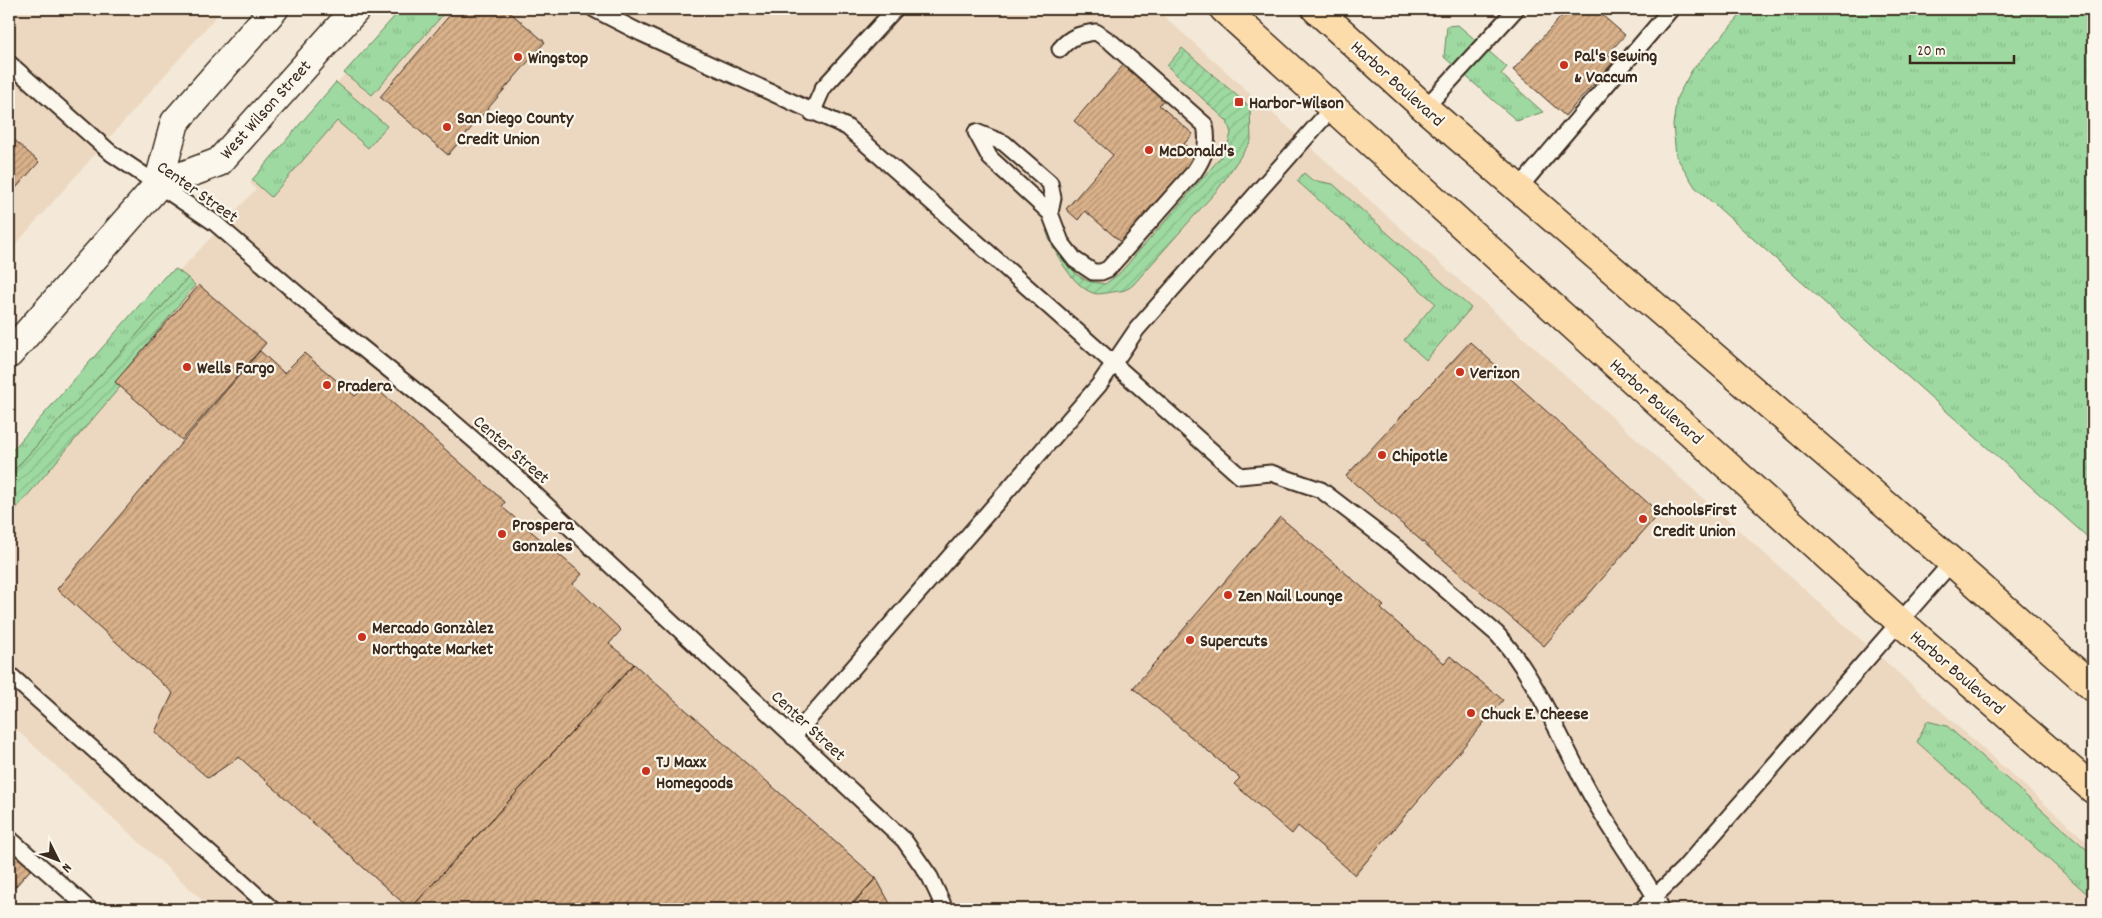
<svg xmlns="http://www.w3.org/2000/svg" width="2102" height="918" viewBox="0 0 2102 918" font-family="Dekko,sans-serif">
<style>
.built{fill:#ecd8c1}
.grass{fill:url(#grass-tufts);stroke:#6c825f}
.garden{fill:url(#garden-furrows);stroke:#6c825f}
.building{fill:url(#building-hatch);stroke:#3b2a1e}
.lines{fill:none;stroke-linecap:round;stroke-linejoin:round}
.lane-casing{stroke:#3b2a1e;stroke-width:19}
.secondary-casing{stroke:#3b2a1e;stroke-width:31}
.primary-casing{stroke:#3b2a1e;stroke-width:31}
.lane{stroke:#fbf7ec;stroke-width:15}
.secondary{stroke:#fbf7ec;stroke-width:28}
.primary{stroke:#fddcac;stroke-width:28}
.poi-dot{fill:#c8321e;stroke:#fbf7ec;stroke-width:2}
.labels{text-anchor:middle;stroke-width:4.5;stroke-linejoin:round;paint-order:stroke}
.poi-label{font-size:18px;font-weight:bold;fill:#3b2a1e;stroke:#fbf7ec;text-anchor:start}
.street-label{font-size:18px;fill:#3b2a1e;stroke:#fbf7ec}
</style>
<defs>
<pattern id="grass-tufts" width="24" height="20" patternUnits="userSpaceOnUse" patternTransform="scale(1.25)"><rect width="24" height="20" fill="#9dd9a0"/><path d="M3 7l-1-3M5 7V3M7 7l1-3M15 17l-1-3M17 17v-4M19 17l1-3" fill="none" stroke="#88ba89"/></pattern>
<pattern id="garden-furrows" width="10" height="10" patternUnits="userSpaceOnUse" patternTransform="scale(1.25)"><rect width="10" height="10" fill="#9dd9a0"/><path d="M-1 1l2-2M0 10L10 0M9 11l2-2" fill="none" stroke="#88ba89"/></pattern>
<pattern id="building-hatch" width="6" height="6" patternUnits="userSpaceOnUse" patternTransform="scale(1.25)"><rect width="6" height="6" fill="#d9b18a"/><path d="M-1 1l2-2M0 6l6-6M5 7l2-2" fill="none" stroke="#b19070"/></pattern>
</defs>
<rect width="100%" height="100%" fill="#f4e9d8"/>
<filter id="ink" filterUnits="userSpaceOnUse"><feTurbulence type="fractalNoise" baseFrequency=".02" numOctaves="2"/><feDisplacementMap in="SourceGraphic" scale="10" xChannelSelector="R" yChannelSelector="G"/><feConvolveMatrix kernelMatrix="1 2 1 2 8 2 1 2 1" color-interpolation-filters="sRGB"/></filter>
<g filter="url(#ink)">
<path class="built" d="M9,9H223L9,252Z
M402,9H1156L2093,847V909H212L9,723V454L255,190L250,182Z"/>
<path class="grass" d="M401,9H448L372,95L344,73Z
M1746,9H2093V542L1695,187L1676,156L1673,125L1677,97L1692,70Z
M1458,25L1507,67L1501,74L1543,112L1517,121L1444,57L1447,26Z
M336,82L387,126L368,148L337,121L271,197L252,180Z
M1304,173L1312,180L1333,184L1471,308L1426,360L1404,340L1435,303L1297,181Z
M176,269L188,278L9,476V454L165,276Z
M1927,721L1947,726L2093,855V899L1917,742Z"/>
<path class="garden" d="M1182,48L1250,107L1251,141L1219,188L1133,285C1126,291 1121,291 1112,292C1106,293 1098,295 1093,293C1072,286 1052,249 1046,230L1076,274L1087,281L1105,284L1119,274L1220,158L1228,144L1231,133L1227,121L1167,66Z
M188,278L195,285L116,383L120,387L9,517V476Z"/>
<path class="building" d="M455,9H506L545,42L448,155L380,97Z
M1568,9H1595L1625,35L1608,54L1615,60L1565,116L1513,70Z
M1126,62L1166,97L1159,105L1193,134L1184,144L1197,156L1121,242L1085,211L1078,220L1066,209L1113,155L1074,121Z
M9,135L39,162L9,196Z
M199,285L266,343L182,440L115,382Z
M1470,342L1659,513L1544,646L1346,476Z
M260,351L284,373L304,353L355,396L370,383L505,502L502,507L582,574L573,584L621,630L609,644L634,664L410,909L239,757L208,778L155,732L173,693L57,589Z
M1280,517L1384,606L1381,609L1444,663L1450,656L1503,700L1355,875L1298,826L1292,834L1234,784L1240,778L1133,688Z
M634,664L876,878L847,909H410Z
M9,849L31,869L9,894Z
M876,878L893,909H849Z"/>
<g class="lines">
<g class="lane-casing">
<path id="lane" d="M594,9L641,33L847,127L1240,476L1271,473L1321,490L1401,551L1497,634C1539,679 1563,748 1595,802C1616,838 1642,872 1662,909
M9,63L111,153L215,223L331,323L438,409L512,473L904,840L930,877L945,909
M1425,108L1516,9
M812,113L823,88L895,9
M976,132L990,158L1050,213L1061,242L1075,260L1093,272H1101L1108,269L1194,172C1205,156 1209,144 1205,125L1112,43L1096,32C1080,34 1071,36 1060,49
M976,132L1004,143L1050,183L1053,198L1050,213
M1519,188L1671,9
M9,674L272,909
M793,737L1099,385L1137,329L1332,108
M9,838L89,909
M1642,909L1684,868L1952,562"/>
</g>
<g class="secondary-casing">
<path id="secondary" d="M158,185L175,122L274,9
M9,354L158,185L219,162L356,9"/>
</g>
<g class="primary-casing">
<path id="primary" d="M1224,9L1900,622L2093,789
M1316,9L1425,108L1952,562L2093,687"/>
</g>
<use href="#lane" class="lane"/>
<use href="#secondary" class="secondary"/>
<use href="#primary" class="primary"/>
</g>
</g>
<g class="poi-dot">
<circle cx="518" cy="57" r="5"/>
<circle cx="1564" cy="65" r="5"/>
<rect x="1234" y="97" width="10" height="10" rx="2.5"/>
<circle cx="447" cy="127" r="5"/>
<circle cx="1149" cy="150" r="5"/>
<circle cx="187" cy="367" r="5"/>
<circle cx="1460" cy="372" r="5"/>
<circle cx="327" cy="385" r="5"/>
<circle cx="1382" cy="455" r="5"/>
<circle cx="1643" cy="519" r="5"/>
<circle cx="502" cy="534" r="5"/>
<circle cx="1228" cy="595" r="5"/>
<circle cx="362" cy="637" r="5"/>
<circle cx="1190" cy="640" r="5"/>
<circle cx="1471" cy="713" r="5"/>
<circle cx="646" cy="771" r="5"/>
</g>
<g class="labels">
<g class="poi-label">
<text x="1574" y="61">Pal's Sewing<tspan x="1574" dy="21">&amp; Vaccum</tspan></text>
<text x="528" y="63">Wingstop</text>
<text x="1249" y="108">Harbor-Wilson</text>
<text x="457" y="123">San Diego County<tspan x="457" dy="21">Credit Union</tspan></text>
<text x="1159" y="156">McDonald's</text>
<text x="197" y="373">Wells Fargo</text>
<text x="1470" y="378">Verizon</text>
<text x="337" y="391">Pradera</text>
<text x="1392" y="461">Chipotle</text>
<text x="1653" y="515">SchoolsFirst<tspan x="1653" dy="21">Credit Union</tspan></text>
<text x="512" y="530">Prospera<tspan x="512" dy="21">Gonzales</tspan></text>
<text x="1238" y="601">Zen Nail Lounge</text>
<text x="372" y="633">Mercado Gonzàlez<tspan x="372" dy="21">Northgate Market</tspan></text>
<text x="1200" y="646">Supercuts</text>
<text x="1481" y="719">Chuck E. Cheese</text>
<text x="656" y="767">TJ Maxx<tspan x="656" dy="21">Homegoods</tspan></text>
</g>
<g class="street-label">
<text transform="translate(1398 83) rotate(42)" y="6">Harbor Boulevard</text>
<text transform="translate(265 109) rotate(-48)" y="6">West Wilson Street</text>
<text transform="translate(198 191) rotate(35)" y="6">Center Street</text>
<text transform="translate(1657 401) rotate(42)" y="6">Harbor Boulevard</text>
<text transform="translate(512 449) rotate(41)" y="6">Center Street</text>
<text transform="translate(1958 672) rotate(41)" y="6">Harbor Boulevard</text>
<text transform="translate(809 725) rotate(43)" y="6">Center Street</text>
</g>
</g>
<rect width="2102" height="918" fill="none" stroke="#fbf7ec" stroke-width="30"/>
<rect x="15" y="15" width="2072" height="888" fill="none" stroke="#3b2a1e" stroke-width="2" filter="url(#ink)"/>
<g transform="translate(58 860) rotate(132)" stroke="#fbf7ec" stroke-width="4" paint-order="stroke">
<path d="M0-4L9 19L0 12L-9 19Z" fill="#3b2a1e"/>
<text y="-8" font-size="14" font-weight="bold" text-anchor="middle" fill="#3b2a1e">N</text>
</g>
<path d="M1910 55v8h104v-8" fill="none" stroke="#3b2a1e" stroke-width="2.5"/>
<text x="1917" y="55" font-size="15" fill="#3b2a1e" stroke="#fbf7ec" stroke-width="4" paint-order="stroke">20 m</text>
</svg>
